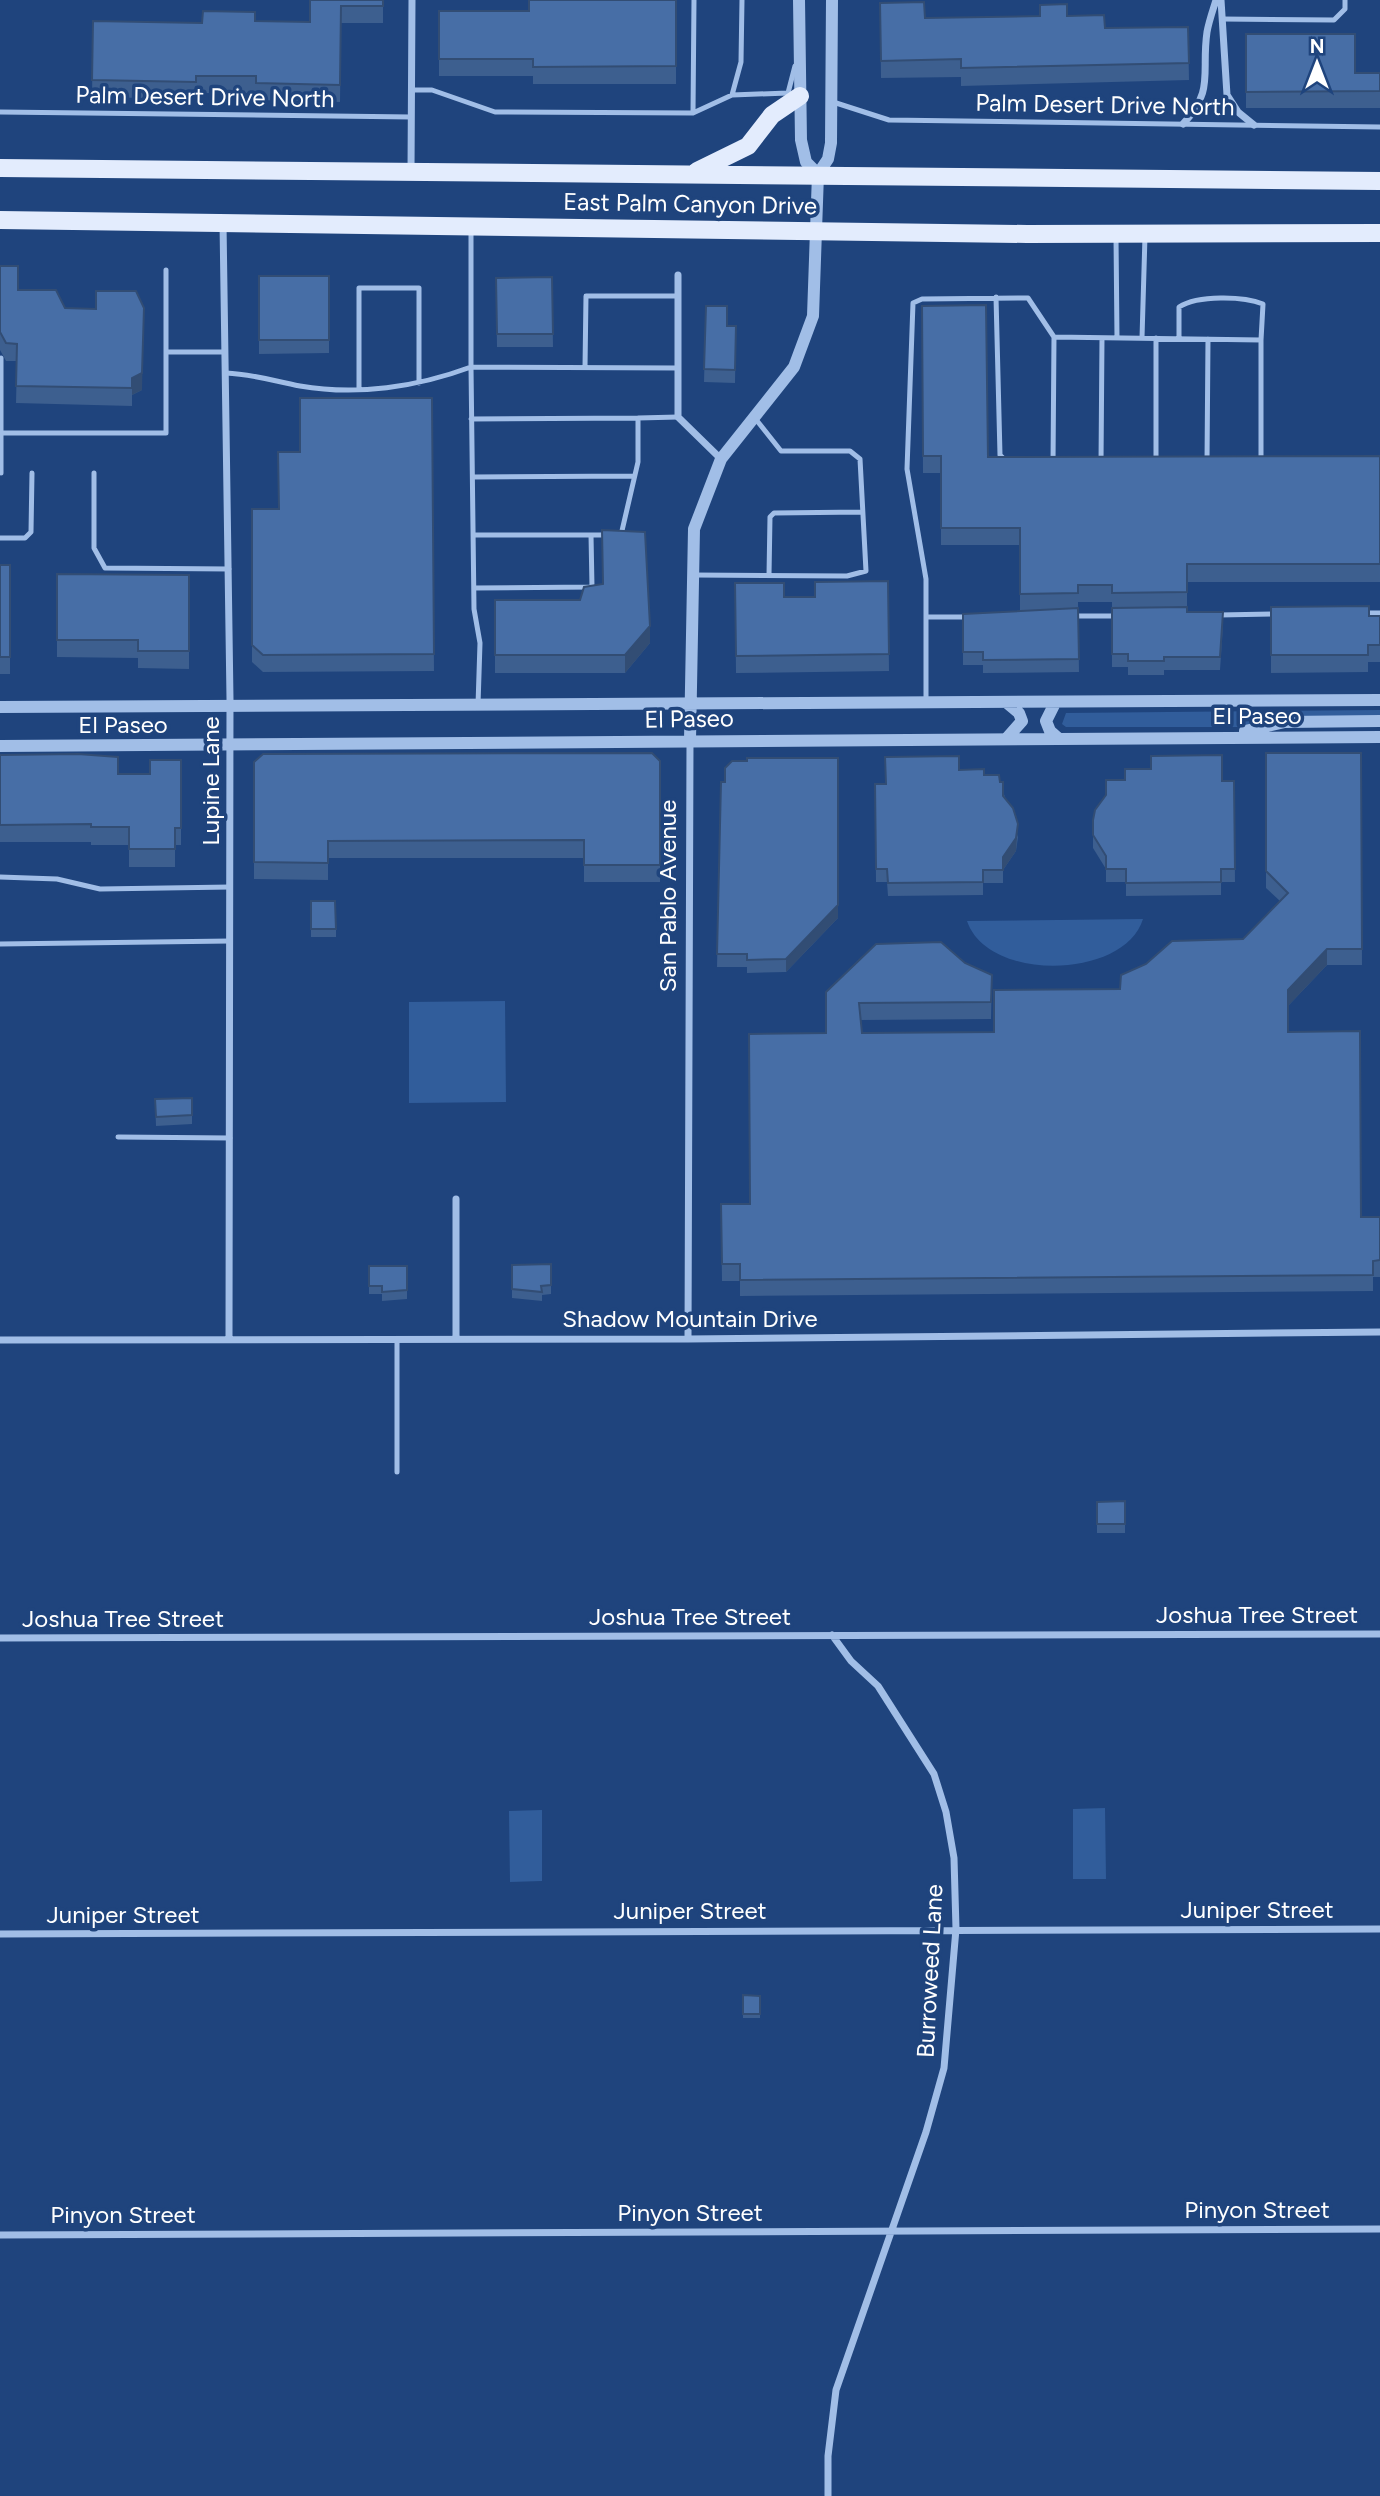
<svg xmlns="http://www.w3.org/2000/svg" width="1380" height="2496" viewBox="0 0 1380 2496" font-family="Figtree,sans-serif">
<style>
.green{fill:#315d9b}
.lines{fill:none;stroke-linecap:round;stroke-linejoin:round}
.service{stroke:#a1bee7;stroke-width:5}
.minor{stroke:#a1bee7;stroke-width:7}
.tertiary{stroke:#a1bee7;stroke-width:12}
.primary{stroke:#e3ecfd;stroke-width:18}
.wall{fill:#3d5f8f}
.shaded-wall{fill:#324d74}
.building{fill:#476ea6;stroke:#324d74;stroke-width:2}
.labels{text-anchor:middle;stroke-width:7;stroke-linejoin:round;paint-order:stroke}
.street-label{font-size:24px;fill:#fff;stroke:#1f447d}
</style>
<rect width="100%" height="100%" fill="#1f447d"/>
<path class="green" d="M1380,710V716L1237,727H1066L1062,724L1066,713Z
M1143,919C1125,979 988,983 967,921Z
M505,1001L506,1102L409,1103V1002Z
M1105,1808L1106,1879H1073V1809Z
M542,1810V1881L510,1882L509,1811Z"/>
<g class="lines">
<path class="service" d="M1222,19L1334,20L1345,9V0
M413,90H432L495,112L693,113L732,95L788,93L795,66
M732,95L741,62L742,0
M833,102L889,120L1380,127
M0,112L411,117
M693,113L694,0
M1116,237L1117,338
M996,297L1000,455L1005,460
M1054,337L1261,340L1263,304C1243,296 1198,295 1179,307V338
M1142,338L1145,236
M166,352H225
M585,367L586,296H678
M226,373C252,374 274,381 300,386C357,396 417,387 471,367V229
M359,388V288H419V383
M471,419L638,418
M1,433H166V270
M1207,462L1208,339
M1101,463L1102,338
M1156,463V338
M1261,463V340
M1,473V358
M94,473V548L105,568L229,569
M473,477L634,476
M473,535H591
M621,535L638,462V418L678,417
M0,538H25L31,532L32,473
M694,575L847,576L866,571L860,459L850,451H781L754,417
M769,575L770,517L774,513L862,512
M474,588L592,587L591,535H608
M1362,613H1380
M1219,615L1275,614
M1072,616H1118
M926,617H967
M926,702V579L907,469L913,303L922,299L1028,298L1054,337L1053,464
M478,705L480,643L474,609L471,367L678,368
M0,877L57,879L100,889L230,887
M0,944L230,941
M118,1137L230,1138
M397,1339V1472"/>
<path class="minor" d="M1221,0L1227,95L1238,112L1254,125
M1183,124C1215,90 1201,73 1207,32C1209,21 1213,10 1216,0
M411,171L412,0
M223,223L230,699L229,1339
M678,275V417L721,459
M456,1199V1339
M688,1339L690,741
M0,1340L688,1339L1380,1332
M0,1638L1380,1634
M0,1934L1380,1929
M0,2235L1380,2229
M828,2496V2456L836,2390L926,2132L944,2068L956,1929L954,1858L946,1812L934,1774L878,1686L851,1661L832,1635"/>
<path class="tertiary" d="M799,0L801,140L806,162L818,174
M1007,703L1019,713L1022,721L1007,738
M1055,703L1046,721L1050,731L1058,738
M0,707L1380,700
M1245,731L1285,722L1380,721
M690,740L694,529L721,459L794,367L813,316L818,174L828,159L831,143L832,0
M0,746L1380,737"/>
<path class="primary" d="M0,168L1380,181
M697,171L748,146L772,115L800,96
M0,220L1027,234L1380,233"/>
</g>
<path class="wall" d="M310,0H383V23H341L340,102L256,100V93H196V99L92,97L93,21L202,23L255,21L310,22Z
M676,0V84H533V76H439V11H529Z
M880,3L925,18L1067,16L1105,28L1188,27L1189,80L961,86V77L881,78Z
M1246,34L1355,73H1380V108H1246Z
M0,266L18,290L65,308L142,390L132,395V406L16,403L17,361H6L0,350Z
M259,276H329V353L259,354Z
M552,277L553,347H497L496,278Z
M706,306L727,326H736L735,383L704,382Z
M922,306L988,457L1380,456V582H1187V612L1223,625L1220,670H1164V675H1128V667H1112V602H1078L1079,672L983,673V665H963V614L1020,611V545H941V473H923Z
M432,398L434,671L263,672L252,662V509H279L300,452Z
M0,565H10V674H0Z
M57,574L189,575V669L138,668V658L57,657Z
M888,581L889,671L736,673L735,583L784,597H815Z
M495,600L650,643L625,673H495Z
M1271,607L1369,616H1380V662H1368V672L1271,673Z
M1266,753H1361L1362,965H1327L1288,1006V1032L1361,1217H1380V1277H1373V1291L740,1296V1281H722L721,1204H750L826,1033V992L965,963L992,975L991,1019L861,1020L862,1033L994,1032L1120,989L1243,939L1280,901L1266,888Z
M0,755L118,774H150L181,760V845H175V867H129V845H91V842H0Z
M660,761V882H584V858H328V880L254,879V762Z
M959,770L984,775L1000,782L1018,837L1016,851L1003,870V883H983V895L888,896L887,882H876L875,784H885Z
M1222,781H1234L1235,882H1221V895L1126,896V882H1106V869L1093,848V820Z
M721,782L838,918L786,972L747,973V967H717Z
M311,901L336,929V937H311Z
M192,1098V1124L156,1126L155,1099Z
M551,1264V1294L542,1295V1301L512,1298V1265Z
M369,1266H407V1299L382,1301V1294H369Z
M1125,1501V1533H1097V1502Z
M743,1995L760,1996V2018H743Z"/>
<path class="shaded-wall" d="M144,308L142,390L132,395V406V378Z
M650,626V643L625,673V655Z
M1018,824L1016,851L1003,870V857Z
M838,905V918L786,972V959Z
M1327,949V965L1288,1006V990Z"/>
<path class="building" d="M310,0H383V6H341L340,85L256,83V76H196V82L92,80L93,21L202,23L203,11L255,12V21L310,22Z
M529,0H676V66L533,67V59H439V11H529Z
M924,2L925,18L1040,16V5L1067,4V16L1104,15L1105,28L1188,27L1189,63L961,68V59L881,61L880,3Z
M1246,34H1355V73H1380V91L1246,92Z
M0,266H18V290H56L65,308L96,309V291H136L144,308L142,373L132,378V388L16,386L17,344L6,343L0,332Z
M259,276H329V340H259Z
M552,277L553,334H497L496,278Z
M986,305L988,457L1380,456V564H1187V592L1112,593V585H1078V593L1020,594V528H941V456H923L922,306Z
M706,306H727V326H736L735,370L704,369Z
M300,398H432L434,654L263,655L252,645V509H279L278,452H300Z
M602,530L645,532L650,626L625,655H495V600H580L584,587L603,584Z
M0,565H10V657H0Z
M57,574L189,575V651H138V640H57Z
M888,581L889,654L736,656L735,583H784V597H815V582Z
M1369,606V616H1380V645H1368V655H1271V607Z
M1187,607V612H1223L1220,657H1164V661H1128V654H1112V608Z
M1078,608L1079,659L983,660V652H963V614Z
M652,753L660,761V865H584V840L328,841V863L254,862V762L263,754Z
M1266,753H1361L1362,949H1327L1288,990V1032L1360,1031L1361,1217H1380V1260L1373,1261V1275L740,1280V1264H722L721,1204H750L749,1034L826,1033V992L876,944L941,942L965,963L992,975L991,1002L859,1003L862,1033L994,1032V990L1120,989L1121,975L1146,964L1172,941L1243,939L1288,893L1266,871Z
M78,754L118,757V774H150V760H181V828H175V849H129V827H91V824L0,825V755Z
M1222,755V781H1234L1235,869H1221V882L1126,883V869H1106V856L1093,835V820L1095,810L1106,795V780H1125V769H1151V756Z
M959,756V770L984,769V775H999L1000,782H1003V796L1013,808L1018,824L1016,838L1003,857V870H983V882L888,883L887,869H876L875,784H886L885,757Z
M747,758H838V905L786,959L747,960V954H717L721,782H725V768L732,761H747Z
M311,901H335L336,929H311Z
M192,1098V1115L156,1117L155,1099Z
M551,1264V1285L541,1286L542,1292L512,1289V1265Z
M369,1266H407V1290L382,1292V1286H369Z
M1125,1501V1524H1097V1502Z
M743,1995L760,1996V2014H743Z"/>
<g class="labels">
<g class="street-label">
<text transform="translate(205 97) rotate(1)" y="8">Palm Desert Drive North</text>
<text transform="translate(1105 105) rotate(1)" y="8">Palm Desert Drive North</text>
<text transform="translate(690 204) rotate(1)" y="8">East Palm Canyon Drive</text>
<text x="1257" y="724">El Paseo</text>
<text transform="translate(689 719) rotate(-1)" y="8">El Paseo</text>
<text x="123" y="733">El Paseo</text>
<text transform="translate(211 781) rotate(-90)" y="8">Lupine Lane</text>
<text transform="translate(668 896) rotate(-90)" y="8">San Pablo Avenue</text>
<text x="690" y="1327">Shadow Mountain Drive</text>
<text x="1257" y="1623">Joshua Tree Street</text>
<text x="690" y="1625">Joshua Tree Street</text>
<text x="123" y="1627">Joshua Tree Street</text>
<text x="1257" y="1918">Juniper Street</text>
<text x="690" y="1919">Juniper Street</text>
<text x="123" y="1923">Juniper Street</text>
<text transform="translate(930 1971) rotate(-87)" y="8">Burroweed Lane</text>
<text x="1257" y="2218">Pinyon Street</text>
<text x="690" y="2221">Pinyon Street</text>
<text x="123" y="2223">Pinyon Street</text>
</g>
</g>
<g transform="translate(1317 63)" stroke="#1f447d" stroke-width="5" paint-order="stroke">
<path d="M0-5L12 26L0 18L-12 26Z" fill="#ffffff"/>
<text y="-10" font-size="19" font-weight="bold" text-anchor="middle" fill="#ffffff">N</text>
</g>
</svg>
